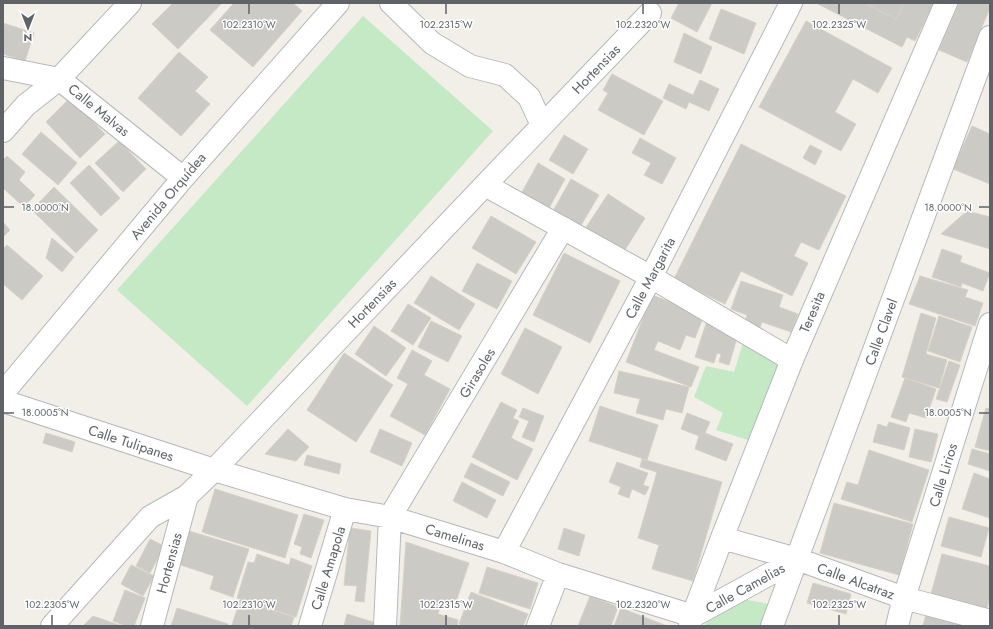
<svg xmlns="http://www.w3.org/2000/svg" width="993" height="629" viewBox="0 0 993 629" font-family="Jost,sans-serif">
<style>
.green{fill:#c5e8c5}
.building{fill:#cccac5;stroke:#d6d1c6}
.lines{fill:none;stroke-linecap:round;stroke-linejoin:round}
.minor-casing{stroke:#b5b8bc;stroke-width:24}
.minor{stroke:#fff;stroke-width:22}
.ticks{fill:none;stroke:#5f6368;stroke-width:1.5}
.labels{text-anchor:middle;stroke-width:3;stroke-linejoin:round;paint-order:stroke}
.street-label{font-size:14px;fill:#5f6368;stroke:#fff}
.ticks-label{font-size:10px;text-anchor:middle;fill:#5f6368;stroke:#fff;stroke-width:3;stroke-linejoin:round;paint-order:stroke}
</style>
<rect width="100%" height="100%" fill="#f1efe8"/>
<path class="green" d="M363,16L493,131L247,406L117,290Z
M743,343L780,367L748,440L716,430L723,413L694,397L706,366L734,372Z
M716,594L769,604L761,626H705Z"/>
<path class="building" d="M173,3H222L178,49L152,24Z
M234,3H293L302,11L253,67L210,30Z
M679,3H712L697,32L671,18Z
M816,3H864L896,19L904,3H934L915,41L907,37L902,47Z
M864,3H904L896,19Z
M959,3H990V8L967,62L939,50Z
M721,9L756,23L744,54L709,39Z
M806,21L892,68L878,93L853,79L835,112L856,124L841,151L759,107Z
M3,23L34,33L25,61L3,54Z
M684,33L712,47L701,74L674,62Z
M179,52L208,77L195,91L210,104L181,136L138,98Z
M612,74L663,101L644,135L598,110L608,93L603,90Z
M700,80L719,89L709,111L689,102L686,109L663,98L669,84L693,95Z
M70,98L105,134L80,158L46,122Z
M972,126L990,134V184L953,169Z
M41,132L77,163L58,185L22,154Z
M564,135L588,149L573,174L549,160Z
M640,138L676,158L662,184L644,175L651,163L632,153Z
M119,141L146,169L123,192L95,163Z
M741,144L846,196L819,250L801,242L794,256L808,263L792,296L741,271L725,304L674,279Z
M810,145L822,151L815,165L803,158Z
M7,156L25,172L19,180L35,195L24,207L3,188V160Z
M538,163L565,179L548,210L521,194Z
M89,165L120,198L101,216L70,183Z
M571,179L599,195L580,227L553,211Z
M54,187L98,230L76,253L32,210Z
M608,194L645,218L623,253L585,229Z
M967,211L990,217V249L941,234Z
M491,216L536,242L516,274L472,248Z
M3,222L10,230L3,237Z
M52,238L74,257L62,272L46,258Z
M7,245L43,276L22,300L3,284V249Z
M942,249L962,256L960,262L990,273L983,291L962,283L961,287L932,277Z
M564,253L620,281L590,343L533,315Z
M477,263L512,281L497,309L462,291Z
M431,276L475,304L459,330L414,303Z
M920,276L968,290L965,297L983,303L975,326L909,304Z
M741,281L783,295L779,307L798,314L791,332L762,322L759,330L744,325L747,315L731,309Z
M652,295L704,315L695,338L686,335L680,350L658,341L654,350L699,367L691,387L626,362Z
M408,304L431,318L413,345L391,331Z
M921,313L936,318L926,354L947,360L939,388L902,377Z
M939,316L972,327L960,362L928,351Z
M431,321L462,336L448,362L418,347Z
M707,321L739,331L729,365L719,362L721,354L717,353L714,363L695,357Z
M374,326L406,348L386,376L355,354Z
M525,328L562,347L538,394L501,374Z
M412,350L432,361L424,375L450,389L425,435L390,416L408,384L397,378Z
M344,353L393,385L356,442L307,410Z
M949,361L960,365L947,402L936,399Z
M619,371L689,387L682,413L666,409L663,420L636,413L640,399L614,393Z
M905,378L936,389L926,418L909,413L906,422L891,417Z
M501,402L517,410L513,418L519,421L511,438L533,449L517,480L472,457Z
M600,406L658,425L647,460L589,441Z
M523,408L544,416L534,442L522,437L529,421L519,417Z
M986,408L990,409V451L975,447Z
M687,413L710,422L705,433L733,444L726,461L695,449L699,436L681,429Z
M889,422L910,428L904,450L873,442L878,424L887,427Z
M288,429L309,447L296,461L265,454Z
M380,429L412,443L402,466L370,452Z
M915,429L938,434L931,462L909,457Z
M46,433L75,442L72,452L43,443Z
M972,449L990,454V471L968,464Z
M869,450L929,470L912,522L841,499L847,482L858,485Z
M307,455L341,464L339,474L304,465Z
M642,459L722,482L693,581L652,569L659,545L638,538L657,472L640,467Z
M617,462L648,473L643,485L649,487L645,495L632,489L629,498L618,494L621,487L609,482Z
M471,463L510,482L503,496L464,477Z
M974,473L990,479V518L962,509Z
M462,482L496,500L487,518L453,501Z
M215,489L298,515L285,558L202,532Z
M834,503L913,524L899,575L820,553Z
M304,514L324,520L311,558L300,554L302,547L294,544Z
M949,517L989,528L981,557L941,546Z
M350,528L371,531L364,602L355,601L357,586L344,585Z
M564,528L585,535L579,556L558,549Z
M189,531L249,549L233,597L210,589L214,576L178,564Z
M150,539L164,546L150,573L136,566Z
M406,542L469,563L455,605L442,600L438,614L458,620L457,626H400Z
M257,554L289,565L291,558L312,566L296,617L237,598L248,562L254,563Z
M942,554L990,566V596L987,609L931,594Z
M131,565L154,576L143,596L121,584Z
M487,567L538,583L530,609L479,593Z
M813,583L851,594L846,614L807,603Z
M125,590L145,598L134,626H126L113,621Z
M471,592L528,614L523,626H465L459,624Z
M590,596L618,607L611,626H578Z
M240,600L294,617L291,626H235L232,625Z
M177,608L228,624V626H171Z
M621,608L667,626H614Z
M347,614L376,623L375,626H344Z
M926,614L947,620L946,626H923Z
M93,616L122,626H83Z
M947,621L967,626H946Z"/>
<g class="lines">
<g class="minor-casing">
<path id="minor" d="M391,3L432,43L470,66L505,75L529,97L542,125
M3,68L59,79L183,178
M3,131L26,105L59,79L130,3
M485,185L651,277L792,360
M3,393L183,178L338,3
M3,401L214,470L345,509L390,517L504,552L558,574L693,616L797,559
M722,538L797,559L904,598L990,621
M504,552L651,277L791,3
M690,623L722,538L792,360L946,3
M52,626L150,517L187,496
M152,626L187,496L214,470L485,185L650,13
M310,626L345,509
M385,626L390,517L563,228
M538,626L558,574
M772,626L990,37
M897,626L904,598L990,324"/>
</g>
<use href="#minor" class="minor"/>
</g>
<path class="ticks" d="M249,4V14M446,4V14M643,4V14M839,4V14M4,207H14M979,207H989M4,413H14M979,413H989M52,615V625M249,615V625M446,615V625M643,615V625M839,615V625"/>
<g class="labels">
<g class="street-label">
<text transform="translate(596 69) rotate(-46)" y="5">Hortensias</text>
<text transform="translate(99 110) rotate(39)" y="5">Calle Malvas</text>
<text transform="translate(168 196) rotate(-50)" y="5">Avenida Orquídea</text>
<text transform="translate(650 278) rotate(-62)" y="5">Calle Margarita</text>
<text transform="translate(372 303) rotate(-46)" y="5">Hortensias</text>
<text transform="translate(812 312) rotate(-67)" y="5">Teresita</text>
<text transform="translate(881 332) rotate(-70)" y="5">Calle Clavel</text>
<text transform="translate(477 373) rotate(-59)" y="5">Girasoles</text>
<text transform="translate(131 443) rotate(18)" y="5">Calle Tulipanes</text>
<text transform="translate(943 475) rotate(-73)" y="5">Calle Lirios</text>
<text transform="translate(455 537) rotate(17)" y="5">Camelinas</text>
<text transform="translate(169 563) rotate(-75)" y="5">Hortensias</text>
<text transform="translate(328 568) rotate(-73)" y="5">Calle Amapola</text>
<text transform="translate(856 581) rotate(20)" y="5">Calle Alcatraz</text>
<text transform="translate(745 588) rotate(-29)" y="5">Calle Camelias</text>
</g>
</g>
<g class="ticks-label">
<text x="249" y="28">102.2310°W</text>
<text x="446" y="28">102.2315°W</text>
<text x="643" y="28">102.2320°W</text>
<text x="839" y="28">102.2325°W</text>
<text x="948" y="211">18.0000°N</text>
<text x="45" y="211">18.0000°N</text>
<text x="948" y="416">18.0005°N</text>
<text x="45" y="416">18.0005°N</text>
<text x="52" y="608">102.2305°W</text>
<text x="249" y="608">102.2310°W</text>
<text x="446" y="608">102.2315°W</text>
<text x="643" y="608">102.2320°W</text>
<text x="839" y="608">102.2325°W</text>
</g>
<rect width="993" height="629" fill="none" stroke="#5f6368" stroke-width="8"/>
<g transform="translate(28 28) rotate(180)" stroke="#ffffff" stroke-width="3" paint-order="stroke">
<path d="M0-3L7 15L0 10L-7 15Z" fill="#5f6368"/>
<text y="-6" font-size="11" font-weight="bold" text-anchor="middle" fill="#5f6368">N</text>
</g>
</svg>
